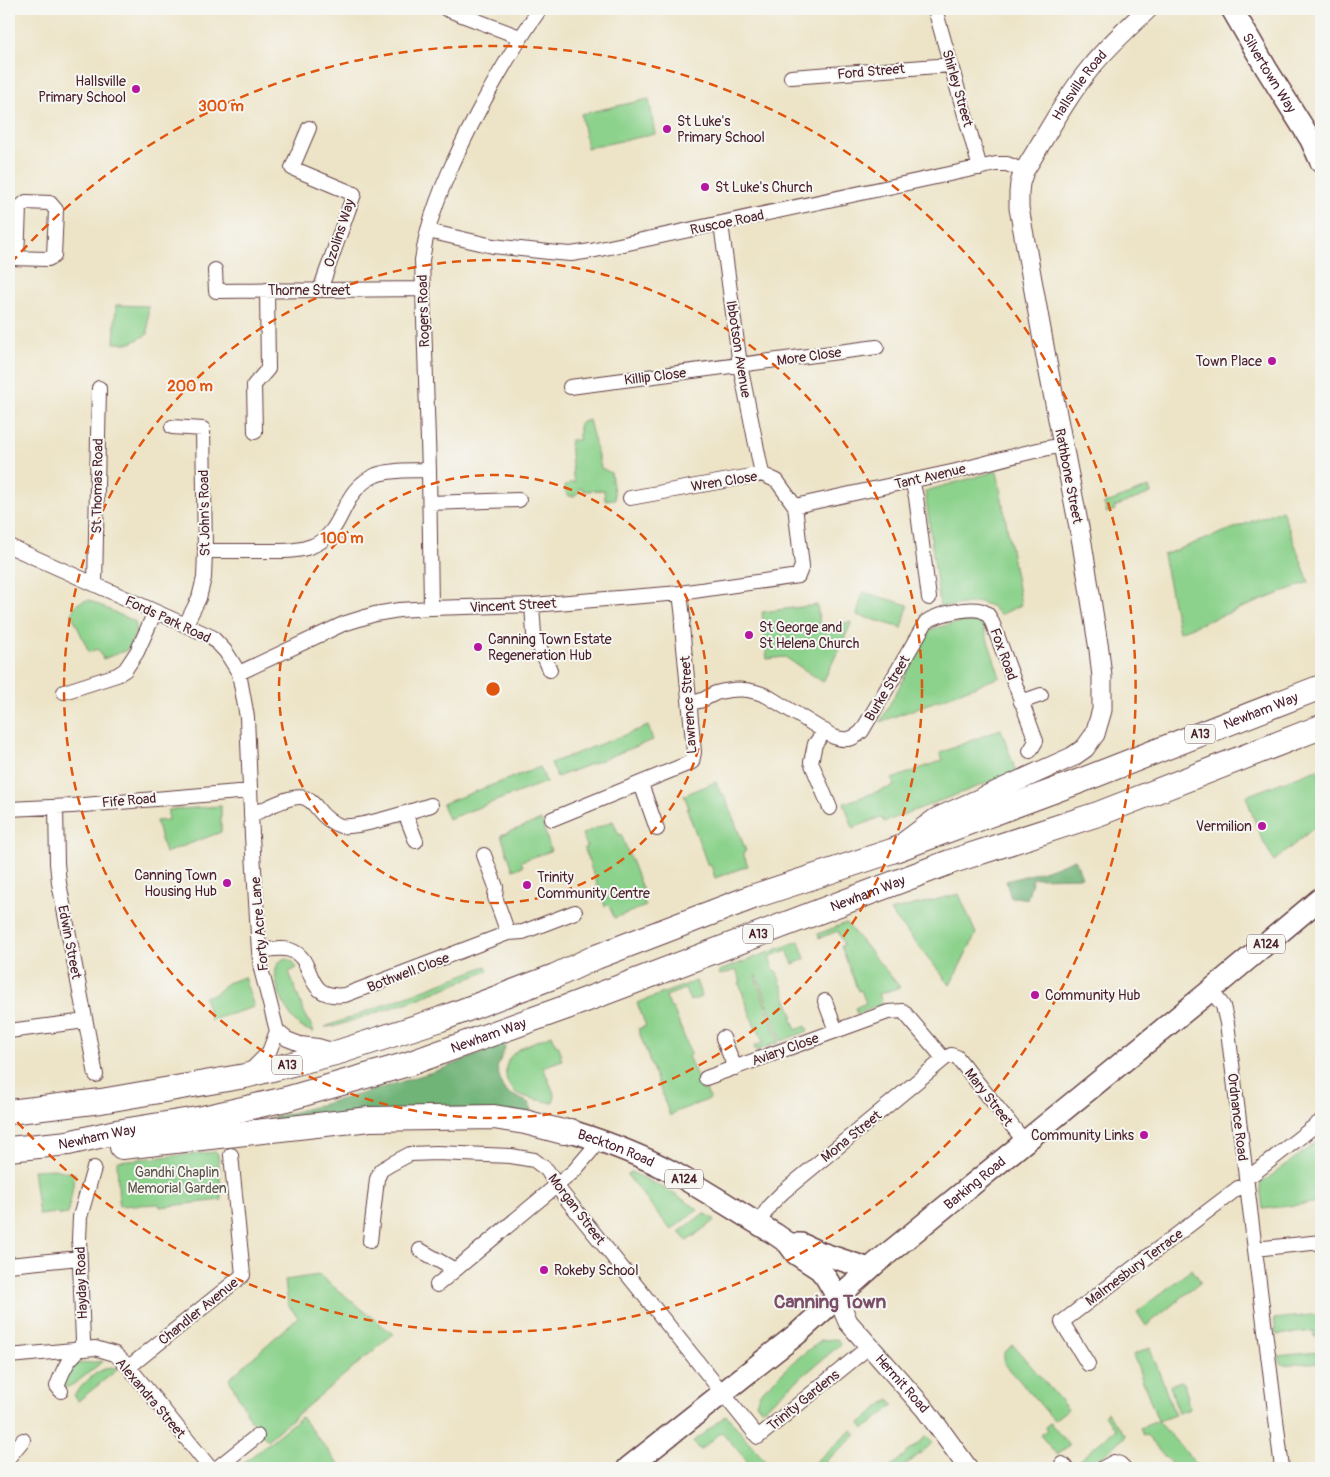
<svg xmlns="http://www.w3.org/2000/svg" width="1330" height="1477" viewBox="0 0 1330 1477" font-family="Pangolin,sans-serif">
<style>
.green{fill:#8cd28c;stroke:#6b785c}
.forest{fill:#71b478;stroke:#5e6a52}
.lines{fill:none;stroke-linecap:round;stroke-linejoin:round}
.street-casing{stroke:#623d42;stroke-width:16}
.secondary-casing{stroke:#623d42;stroke-width:21}
.primary-casing{stroke:#623d42;stroke-width:24}
.highway-casing{stroke:#623d42;stroke-width:26}
.street{stroke:#fff;stroke-width:14}
.secondary{stroke:#fff;stroke-width:19}
.primary{stroke:#fff;stroke-width:21}
.highway{stroke:#fff;stroke-width:24}
.ring{fill:none;stroke:#e0560e;stroke-width:2.5;stroke-dasharray:9 6}
.poi-dot{fill:#b5179e;stroke:#f6f6f2;stroke-width:2}
.labels{text-anchor:middle;stroke-width:4;stroke-linejoin:round;paint-order:stroke}
.shield{fill:#f6f6f2;stroke:#7e6067;stroke-width:1}
.shield-label{font-size:12px;font-weight:bold;fill:#4a1f2b}
.street-label{font-size:14px;fill:#4a1f2b;stroke:#f6f6f2}
.poi-label{font-size:14px;fill:#4a1f2b;stroke:#f6f6f2;text-anchor:start}
.park-label{font-size:14px;fill:#5e5548;stroke:#f6f6f2}
.district-label{font-size:19px;font-weight:bold;fill:#7b4e69;stroke:#f6f6f2}
.centre{fill:#e0560e;stroke:#f6f6f2;stroke-width:2.5}
.ring-label{font-size:15px;text-anchor:middle;font-weight:bold;fill:#e0560e;stroke:#f6f6f2;stroke-width:4;stroke-linejoin:round;paint-order:stroke}
</style>
<rect width="100%" height="100%" fill="#f6f6f2"/>
<filter id="ink" filterUnits="userSpaceOnUse"><feTurbulence type="fractalNoise" baseFrequency=".02" numOctaves="2"/><feDisplacementMap in="SourceGraphic" scale="10" xChannelSelector="R" yChannelSelector="G"/><feConvolveMatrix kernelMatrix="1 2 1 2 8 2 1 2 1" color-interpolation-filters="sRGB"/></filter>
<filter id="wash" filterUnits="userSpaceOnUse"><feTurbulence type="fractalNoise" baseFrequency=".0096" numOctaves="4" result="noise"/><feDisplacementMap in="SourceGraphic" scale="20" xChannelSelector="R" yChannelSelector="G"/><feGaussianBlur stdDeviation="1.12" result="paint"/><feColorMatrix in="noise" values="0 0 0 0 0 0 0 0 0 0 0 0 0 0 0 0 0 1.4 0 .05"/><feComposite in="paint" operator="in"/></filter>
<g filter="url(#wash)">
<rect width="100%" height="100%" fill="#ede4c7"/>
<path class="green" d="M649,99L655,134L587,148L581,114Z
M116,305L148,306V334L131,343H114Z
M589,420L601,468L611,473L615,499L605,500L604,490L586,491L580,488L579,492L575,496H569L565,491V486L571,482H575L573,477L570,440H579V423Z
M997,471L1021,605L1000,615L991,606L979,602L940,607L925,491Z
M1149,487L1151,493L1114,507L1115,510L1107,513L1104,504Z
M1282,510L1309,582L1179,632L1163,555Z
M863,592L908,605L902,628L857,615Z
M89,600L135,622C139,632 131,641 127,650L103,659L98,649L89,652L72,615C73,605 79,601 89,600Z
M817,605L820,627L852,622L823,682L785,657L767,659L762,612Z
M972,619L982,623L1000,677L880,722L931,629Z
M648,726L653,740L557,777L551,763Z
M1001,729L1016,772L884,822L881,817L853,828L844,803L894,786L892,779L943,760L940,753Z
M540,767L546,782L448,819L442,804Z
M1317,769L1321,779V822L1274,861L1259,833L1246,796Z
M716,782L721,795L724,794L746,851L743,853L748,866L715,878L711,865L708,866L687,809L689,808L684,795Z
M221,806V832L165,853L156,821L168,820V810Z
M541,820L551,851L521,861L523,866L513,870L501,835Z
M613,821L619,835L621,834L643,891L640,892L646,906L614,918L609,905L605,906L584,848L587,847L582,834Z
M959,894L976,934L950,985L890,911Z
M846,923L900,987L879,994L883,1004L857,1014L855,1008L866,1003L861,990L858,991L841,946L844,945L838,931L819,938L818,934Z
M799,941L805,959L793,964L787,950L769,957L774,971L776,970L793,1016L791,1017L796,1030L806,1026L808,1031L781,1041L757,976H755L779,1042L756,1051L754,1046L763,1043L758,1029L756,1030L739,983L741,982L736,970L720,975L719,971Z
M286,958L293,962L297,968L289,972L307,1020L309,1021L314,1032C307,1030 301,1028 296,1023C285,1011 262,965 286,958Z
M486,966L488,971L415,1000L336,1026L325,1027Z
M244,977L254,1007L211,1020L204,997L215,994L227,983Z
M696,981L702,997L690,1001L685,989L666,996L671,1009L673,1008L691,1054L688,1056L703,1091L706,1090L710,1099L675,1112L670,1116L638,1029L646,1026L637,1003Z
M552,1035L556,1045H558L562,1055L560,1056L562,1060L543,1067L555,1096L553,1103C542,1100 529,1099 518,1094C512,1090 506,1083 506,1075C503,1049 533,1043 552,1035Z
M1321,1139V1202L1263,1209L1260,1184Z
M215,1152L218,1154L222,1200L160,1207L159,1204L119,1206L117,1163L118,1161Z
M54,1169L75,1174L68,1214L59,1215L58,1213L39,1215L33,1170Z
M631,1172L666,1189L698,1209L671,1230L627,1175Z
M704,1213L715,1220L687,1241L679,1232Z
M1192,1269L1201,1282L1146,1326L1137,1312Z
M319,1275L393,1334L267,1440L253,1424L229,1379L298,1317L288,1305L285,1280Z
M1321,1314V1336L1315,1337L1314,1331L1276,1335L1274,1319Z
M837,1339L841,1344L762,1410L756,1403L760,1393L793,1362L821,1340Z
M1013,1345L1068,1409L1054,1420L1004,1363V1353Z
M1150,1348L1175,1415L1158,1421L1200,1468H1175L1146,1435L1143,1436L1140,1428L1158,1421L1133,1355Z
M1317,1352V1357H1321V1362L1284,1365L1280,1363L1279,1356Z
M102,1361L103,1362C91,1369 78,1384 65,1388L61,1384L76,1364Z
M112,1367L117,1370L78,1401L74,1395C84,1383 97,1369 112,1367Z
M1181,1381L1184,1383L1188,1398L1187,1399L1190,1409L1178,1413L1170,1385Z
M889,1399L894,1405L864,1429L860,1423Z
M1107,1412L1126,1436L1089,1468H1070L1116,1429L1104,1415Z
M726,1415L771,1468H753L722,1432L700,1450L693,1442Z
M301,1417L342,1468H237Z
M1050,1423L1069,1445L1057,1455L1040,1435L1047,1430L1045,1427Z
M852,1430L856,1435C842,1447 826,1465 808,1468Z
M927,1436L933,1443L902,1468H889Z"/>
<path class="forest" d="M1075,859L1082,877L1033,878L1027,899L1016,897L1011,898L1006,881L1047,870Z
M504,1044L505,1048L497,1068L502,1086L506,1092L529,1103L531,1111L527,1116L265,1120L375,1090L448,1067Z"/>
</g>
<g filter="url(#ink)">
<g class="lines">
<g class="street-casing">
<path id="street" d="M446,9L520,37
M935,9L980,168
M791,77L951,65
M309,128L292,168L354,194L320,290
M721,224L740,365L762,474
M428,231L493,246L558,253L571,254L591,251L996,164H1007L1024,171
M9,258L48,259L54,256L56,210L50,203L26,202L19,208L17,258
M215,270L216,291L423,289
M570,387L877,347
M172,427L203,429L205,551L204,578L199,598L186,624
M255,432L254,385L268,369L267,290
M912,481L916,497L929,598
M430,503L519,500
M795,506C849,494 902,483 956,471C992,462 1027,451 1064,445
M9,546L212,637L226,652L239,673L247,717L252,836L259,951L261,969L277,1031L287,1039L300,1044L318,1046L335,1051
M205,551C226,551 246,551 266,551C281,551 297,552 312,546C347,532 338,491 376,475C392,469 412,471 429,470
M95,585L99,388
M532,605L534,634L550,670
M431,608L429,470L422,260C424,250 425,240 428,230C439,190 458,151 477,114C497,76 516,43 540,9
M239,673L343,624L375,614L399,610L431,608L532,605L680,593L798,576L802,566L795,506L777,481L762,474L630,498
M64,692L117,675L125,670L137,652L155,612
M690,702C694,702 698,702 702,700C707,698 711,695 716,693C735,688 749,688 767,696L834,737C845,741 853,740 862,731L926,622C937,614 975,604 986,613C990,616 992,622 994,627L1036,741L1030,751
M1021,702L1041,695
M825,731L815,744L811,762L830,808
M641,784L657,829
M56,807L57,863L59,883L96,1075
M9,809L72,806L250,791
M405,813L416,841
M251,815C264,810 292,793 305,798C310,800 314,804 317,808C323,816 331,823 341,826C358,829 412,811 431,805
M552,819L692,762L694,752L682,626L683,618L680,593
M484,855L496,887L495,897L508,933
M259,951C268,950 281,947 290,950C318,959 301,1000 345,995L508,933L523,932L575,912
M1211,990L1223,1006L1227,1023L1282,1468
M825,1001L836,1031
M9,1031L85,1021
M723,1038L735,1068
M249,1072L269,1052L277,1031
M706,1078L888,1012L903,1011L944,1059
M1246,1174H1253L1321,1121
M758,1224L770,1205L783,1192L944,1059L951,1055L957,1057L1025,1142
M370,1241L377,1179L381,1170L391,1164L410,1154L437,1153L511,1156L534,1160L547,1170L561,1192L758,1437L870,1346
M1255,1249L1321,1242
M420,1250L455,1270
M9,1265L79,1258
M437,1285L574,1171L591,1151L596,1139
M9,1356L95,1348L115,1354L129,1367L210,1468
M1088,1364L1062,1322L1238,1188L1247,1187
M129,1367L243,1275L231,1155
M61,1391L57,1386C60,1378 64,1369 68,1362C74,1353 79,1353 83,1341L79,1239L80,1217L94,1168
M9,1457L23,1440
M1062,1464L1066,1468
M217,1468L257,1436
M1103,1468L1114,1462L1120,1464L1124,1468"/>
</g>
<g class="secondary-casing">
<g id="secondary">
<path id="s1" d="M905,841L936,818L1072,757L1085,748L1095,734L1102,710V677L1099,650L1082,543L1046,357L1019,208V193L1020,183L1024,171C1046,136 1065,99 1091,67C1108,46 1129,27 1148,9"/>
<path id="s2" d="M838,1298L848,1322L925,1409L968,1468"/>
</g>
</g>
<g class="primary-casing">
<g id="primary">
<path id="s3" d="M1232,9L1266,68L1311,140L1321,162"/>
<path id="s4" d="M571,1131C606,1142 641,1155 674,1173C708,1192 741,1214 775,1234L788,1243L796,1254L819,1269L825,1276L838,1298"/>
<path d="M793,1244H801L821,1253L869,1269"/>
<path id="s5" d="M628,1468L797,1334L875,1264L1211,990L1321,898"/>
</g>
</g>
<g class="highway-casing">
<g id="highway">
<path id="s6" d="M9,1112L101,1101L245,1076L339,1052L441,1019L555,976L596,957L755,896L892,851L1080,781L1321,687"/>
<path d="M122,1147L370,1119L494,1117L525,1122L563,1132L571,1131"/>
<path id="s7" d="M9,1149L68,1143L116,1132L203,1118L286,1099L408,1064L567,1007L950,862L1098,814L1321,727"/>
</g>
</g>
<use href="#street" class="street"/>
<use href="#secondary" class="secondary"/>
<use href="#primary" class="primary"/>
<use href="#highway" class="highway"/>
</g>
</g>
<g class="ring">
<circle cx="493" cy="689" r="214"/>
<circle cx="493" cy="689" r="429"/>
<path d="M11 263A643 643 0 1 1 11 1115"/>
</g>
<g class="poi-dot">
<circle cx="136" cy="89" r="5"/>
<circle cx="667" cy="129" r="5"/>
<circle cx="705" cy="187" r="5"/>
<circle cx="1272" cy="361" r="5"/>
<circle cx="749" cy="635" r="5"/>
<circle cx="478" cy="647" r="5"/>
<circle cx="1262" cy="826" r="5"/>
<circle cx="227" cy="883" r="5"/>
<circle cx="527" cy="885" r="5"/>
<circle cx="1035" cy="995" r="5"/>
<circle cx="1144" cy="1135" r="5"/>
<circle cx="544" cy="1270" r="5"/>
</g>
<g class="labels">
<g class="shield">
<rect x="1185" y="724.5" width="30" height="19" rx="4"/>
<rect x="743" y="924.5" width="30" height="19" rx="4"/>
<rect x="1247" y="934.5" width="38" height="19" rx="4"/>
<rect x="272" y="1055.5" width="30" height="19" rx="4"/>
<rect x="665" y="1169.5" width="38" height="19" rx="4"/>
</g>
<g class="shield-label">
<text x="1200" y="738">A13</text>
<text x="758" y="938">A13</text>
<text x="1266" y="948">A124</text>
<text x="287" y="1069">A13</text>
<text x="684" y="1183">A124</text>
</g>
<g class="street-label">
<text transform="translate(871 71) rotate(-5)" y="5">Ford Street</text>
<text dy="5" stroke="none"><textPath href="#s3" startOffset="74">Silvertown Way</textPath></text>
<text dy="5" stroke="none"><textPath href="#s1" startOffset="895">Hallsville Road</textPath></text>
<text transform="translate(958 88) rotate(74)" y="5">Shirley Street</text>
<text transform="translate(727 222) rotate(-12)" y="5">Ruscoe Road</text>
<text transform="translate(339 233) rotate(-72)" y="5">Ozolins Way</text>
<text x="309" y="295">Thorne Street</text>
<text transform="translate(423 311) rotate(-92)" y="5">Rogers Road</text>
<text transform="translate(739 349) rotate(81)" y="5">Ibbotson Avenue</text>
<text transform="translate(809 356) rotate(-8)" y="5">More Close</text>
<text transform="translate(655 376) rotate(-7)" y="5">Killip Close</text>
<text transform="translate(930 476) rotate(-13)" y="5">Tant Avenue</text>
<text transform="translate(1069 476) rotate(79)" y="5">Rathbone Street</text>
<text transform="translate(724 481) rotate(-9)" y="5">Wren Close</text>
<text transform="translate(97 486) rotate(-89)" y="5">St Thomas Road</text>
<text transform="translate(204 513) rotate(-91)" y="5">St John's Road</text>
<text transform="translate(513 605) rotate(-3)" y="5">Vincent Street</text>
<text transform="translate(168 619) rotate(25)" y="5">Fords Park Road</text>
<text transform="translate(1004 654) rotate(70)" y="5">Fox Road</text>
<text transform="translate(887 688) rotate(-59)" y="5">Burke Street</text>
<text transform="translate(688 705) rotate(-94)" y="5">Lawrence Street</text>
<text dy="5" stroke="none"><textPath href="#s6" startOffset="1319">Newham Way</textPath></text>
<text transform="translate(129 800) rotate(-5)" y="5">Fife Road</text>
<text dy="5" stroke="none"><textPath href="#s7" startOffset="899">Newham Way</textPath></text>
<text transform="translate(259 924) rotate(-95)" y="5">Forty Acre Lane</text>
<text transform="translate(70 942) rotate(79)" y="5">Edwin Street</text>
<text transform="translate(408 972) rotate(-21)" y="5">Bothwell Close</text>
<text dy="5" stroke="none"><textPath href="#s7" startOffset="494">Newham Way</textPath></text>
<text transform="translate(785 1049) rotate(-20)" y="5">Aviary Close</text>
<text transform="translate(989 1097) rotate(52)" y="5">Mary Street</text>
<text transform="translate(1238 1117) rotate(83)" y="5">Ordnance Road</text>
<text dy="5" stroke="none"><textPath href="#s7" startOffset="89">Newham Way</textPath></text>
<text transform="translate(851 1136) rotate(-39)" y="5">Mona Street</text>
<text dy="5" stroke="none"><textPath href="#s4" startOffset="48">Beckton Road</textPath></text>
<text dy="5" stroke="none"><textPath href="#s5" startOffset="449">Barking Road</textPath></text>
<text transform="translate(577 1209) rotate(53)" y="5">Morgan Street</text>
<text transform="translate(1134 1267) rotate(-37)" y="5">Malmesbury Terrace</text>
<text transform="translate(81 1283) rotate(-92)" y="5">Hayday Road</text>
<text transform="translate(198 1311) rotate(-39)" y="5">Chandler Avenue</text>
<text dy="5" stroke="none"><textPath href="#s2" startOffset="108">Hermit Road</textPath></text>
<text transform="translate(151 1398) rotate(50)" y="5">Alexandra Street</text>
<text transform="translate(803 1400) rotate(-39)" y="5">Trinity Gardens</text>
</g>
<g class="poi-label">
<text x="126" y="86" text-anchor="end">Hallsville<tspan x="126" dy="16">Primary School</tspan></text>
<text x="677" y="126">St Luke's<tspan x="677" dy="16">Primary School</tspan></text>
<text x="715" y="192">St Luke's Church</text>
<text x="1262" y="366" text-anchor="end">Town Place</text>
<text x="759" y="632">St George and<tspan x="759" dy="16">St Helena Church</tspan></text>
<text x="488" y="644">Canning Town Estate<tspan x="488" dy="16">Regeneration Hub</tspan></text>
<text x="1252" y="831" text-anchor="end">Vermilion</text>
<text x="217" y="880" text-anchor="end">Canning Town<tspan x="217" dy="16">Housing Hub</tspan></text>
<text x="537" y="882">Trinity<tspan x="537" dy="16">Community Centre</tspan></text>
<text x="1045" y="1000">Community Hub</text>
<text x="1134" y="1140" text-anchor="end">Community Links</text>
<text x="554" y="1275">Rokeby School</text>
</g>
<g class="park-label">
<text x="177" y="1177">Gandhi Chaplin<tspan x="177" dy="16">Memorial Garden</tspan></text>
</g>
<g class="district-label">
<text x="830" y="1308">Canning Town</text>
</g>
</g>
<circle cx="493" cy="689" r="8" class="centre"/>
<g class="ring-label">
<text x="221" y="111">300 m</text>
<text x="190" y="391">200 m</text>
<text x="342" y="543">100 m</text>
</g>
<rect width="1330" height="1477" fill="none" stroke="#f6f6f2" stroke-width="30"/>
</svg>
